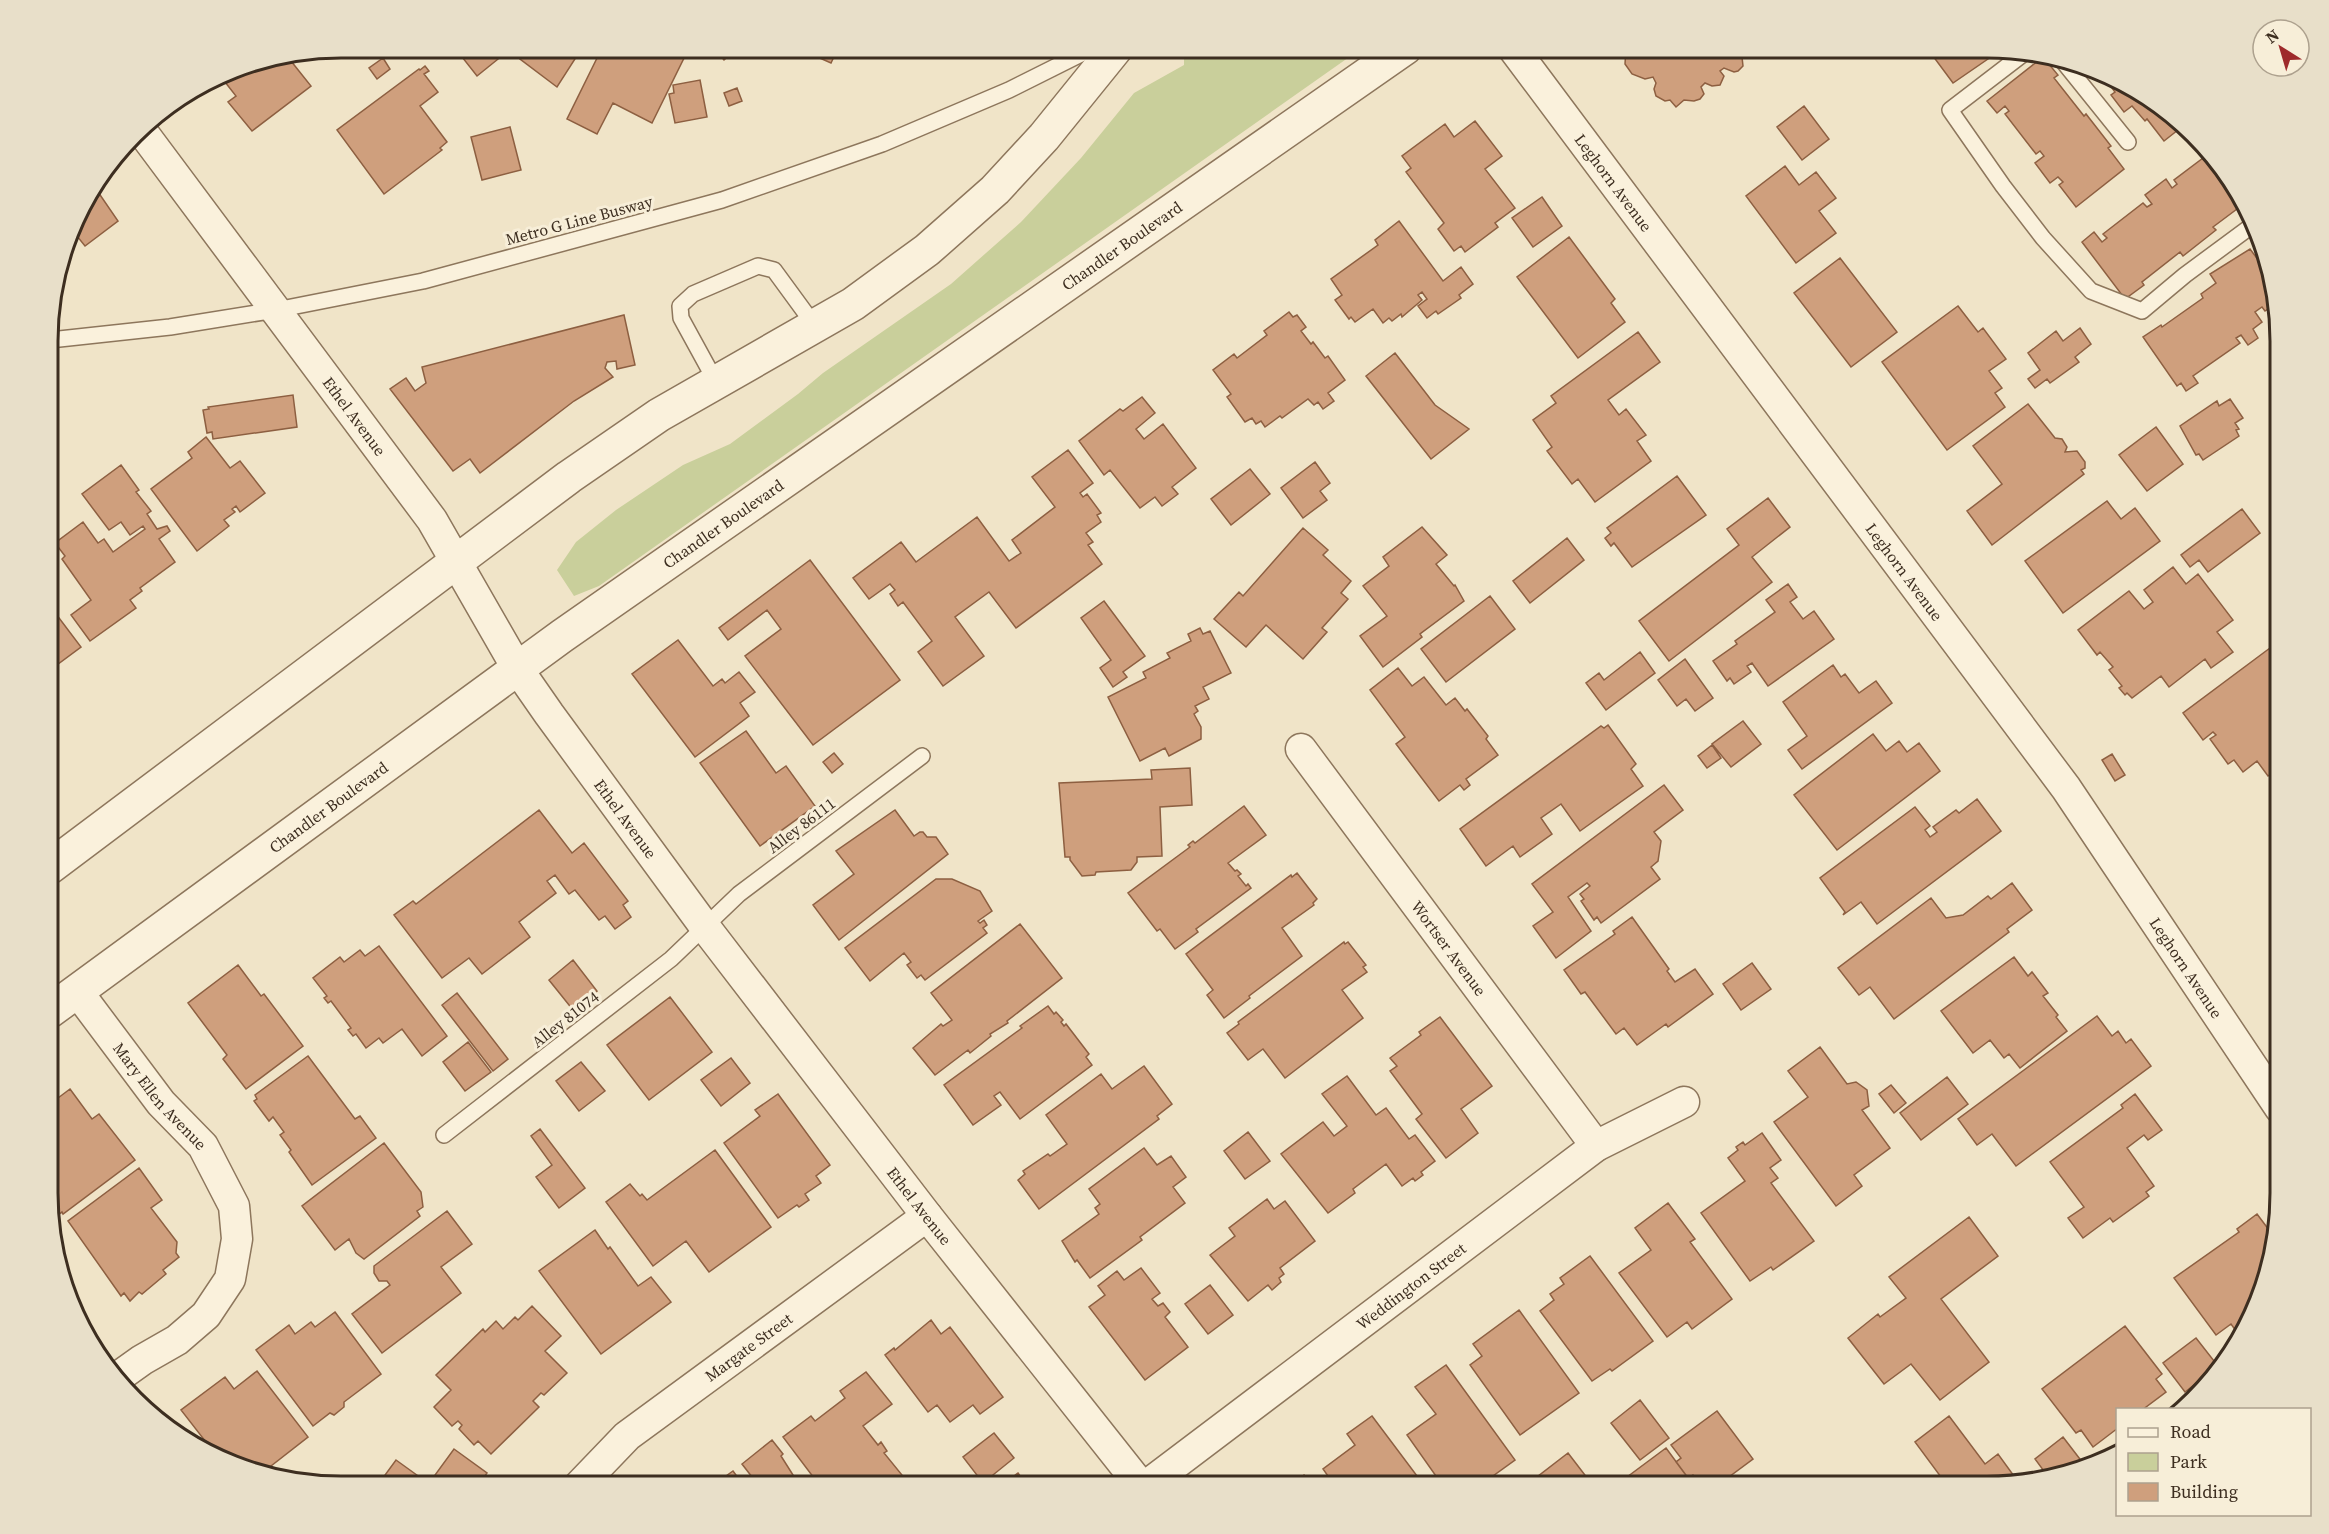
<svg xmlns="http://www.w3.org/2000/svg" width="2329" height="1534" viewBox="0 0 2329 1534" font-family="'Source Serif 4',serif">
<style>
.green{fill:#c9cf9b}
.building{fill:#cf9f7d;stroke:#8d5f41;stroke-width:1.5}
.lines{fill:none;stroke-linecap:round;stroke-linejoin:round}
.service-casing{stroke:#8d765c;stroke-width:18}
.minor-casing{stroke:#8d765c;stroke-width:33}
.tertiary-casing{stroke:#8d765c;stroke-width:36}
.service{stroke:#faf1dc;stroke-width:15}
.minor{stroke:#faf1dc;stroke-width:30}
.tertiary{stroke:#faf1dc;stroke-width:33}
.labels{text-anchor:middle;stroke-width:6;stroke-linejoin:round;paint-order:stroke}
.street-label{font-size:16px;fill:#3d2e20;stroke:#f7eed8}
.rim{fill:none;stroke:#3d2e20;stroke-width:3}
</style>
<rect width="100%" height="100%" fill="#f0e4c8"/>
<path class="green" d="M1184,48H1362L599,586L574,596L557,570L576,542L616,510L683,465L730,444L798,394L823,373L951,284L1021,222L1081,158L1134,93L1184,65Z"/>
<path class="building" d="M455,48H505L508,51L477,76Z
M527,48H582L557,87L520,59L528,49Z
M602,48H674L686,54L652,123L613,103L597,134L567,119Z
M714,48H738L724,60Z
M797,48H838L831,63Z
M1626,48H1745L1748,53L1742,57L1743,66L1738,71L1734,72L1724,68L1720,71L1724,76L1720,85L1712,86L1705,83L1701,87L1704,94L1700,99L1694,101L1684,100L1676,107L1670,100L1665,101L1656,96L1654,89L1656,83L1653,77L1645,79L1632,74L1625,64Z
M1927,48H1987L2001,50L1953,83Z
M296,57L291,61L311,86L252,131L228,102L236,96L225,82L223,84L218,78L230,70Z
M2043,57L2058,75L2054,78L2084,116L2086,114L2111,146L2108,148L2124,169L2076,207L2059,185L2063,182L2058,177L2050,183L2035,163L2044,156L2040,151L2036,154L2005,114L2009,111L2005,106L1997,113L1987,101Z
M383,58L390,69L377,79L369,68Z
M425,66L429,71L424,74L438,92L420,106L447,142L440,148L442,150L384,194L337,130L419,69L420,70Z
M2101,73L2151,98L2183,126L2164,141L2147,119L2145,121L2132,106L2124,112L2111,95L2115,92Z
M700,80L707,117L675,123L669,94L674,93L673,85Z
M737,88L742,101L729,106L724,93Z
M1804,106L1829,139L1802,160L1777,127Z
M1475,121L1502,156L1485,169L1515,208L1495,223L1498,227L1465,252L1461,246L1454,251L1438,229L1444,223L1406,172L1411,168L1402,156L1445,124L1454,137Z
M510,127L521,170L482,180L471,137Z
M2211,152L2242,195L2245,203L2213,227L2216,230L2183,256L2180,252L2142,282L2144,285L2125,299L2082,242L2094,232L2102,242L2107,238L2103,234L2143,203L2147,207L2152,204L2145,195L2166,179L2172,188L2177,184L2174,180Z
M1785,166L1799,185L1816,172L1836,198L1819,211L1836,233L1796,263L1746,196Z
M96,189L118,221L85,246L77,236L69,243L78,212Z
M1542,197L1562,226L1533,247L1512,218Z
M1399,221L1443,281L1461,267L1473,284L1459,295L1461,298L1438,314L1436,311L1427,318L1418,306L1427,299L1422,292L1418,295L1422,300L1402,317L1401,314L1392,321L1389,318L1383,323L1373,309L1355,322L1351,317L1349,319L1335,300L1342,295L1331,279L1378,245L1375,240Z
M1569,237L1615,299L1611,303L1625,322L1578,358L1517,277Z
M2250,249L2256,257L2265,251L2271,266L2277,303L2265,311L2262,307L2255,312L2262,322L2253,329L2258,338L2248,345L2241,335L2236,338L2240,343L2193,376L2198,383L2186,391L2181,383L2177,386L2143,337L2161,325L2162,327L2203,298L2201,294L2216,283L2210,274Z
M1840,258L1897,332L1851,367L1794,293Z
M1958,306L1978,332L1983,328L2006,359L1989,371L2002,388L1995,393L2005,407L1947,450L1882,362Z
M1289,312L1293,317L1297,315L1306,327L1301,331L1311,344L1313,342L1325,358L1328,356L1345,380L1328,393L1334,401L1323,409L1318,402L1314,405L1308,399L1282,418L1280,416L1265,427L1261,421L1256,424L1252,418L1245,422L1227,397L1231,394L1213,370L1234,354L1237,358L1267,335L1264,331Z
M624,315L635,365L617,369L616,361L607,362L605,368L613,377L574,401L480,473L470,459L453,471L390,389L406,378L415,391L426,383L422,367Z
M2080,328L2091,344L2075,357L2079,362L2050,383L2047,379L2035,388L2028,379L2040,370L2028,353L2056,331L2063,341Z
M1638,332L1660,362L1608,400L1619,415L1626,409L1646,435L1637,441L1651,461L1595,502L1578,479L1572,484L1547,451L1552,447L1533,420L1556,403L1551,396Z
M1395,353L1435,405L1469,429L1431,459L1366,376Z
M293,395L297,427L213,439L212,432L207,433L203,410L209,409L208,407Z
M1142,397L1155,413L1136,429L1144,439L1163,424L1196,468L1172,487L1178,494L1162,506L1155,497L1140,508L1110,470L1104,475L1079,441L1120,409L1123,411Z
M2230,399L2243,418L2235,423L2239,429L2236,430L2239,436L2203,460L2199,454L2196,455L2180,426L2217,401L2219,406Z
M2028,404L2055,438L2062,439L2067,447L2065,452L2077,451L2085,462V468L2081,470L2084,474L1992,545L1967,511L2002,484L1973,446Z
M2156,427L2183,464L2147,491L2119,455Z
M206,437L230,468L240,461L265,493L240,512L236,506L232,509L235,512L224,520L229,526L197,551L151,489L192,458L188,452Z
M1068,450L1093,483L1080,493L1083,497L1087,494L1101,513L1097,515L1101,522L1086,533L1093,542L1088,545L1102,564L1016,628L989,592L955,617L984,656L943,686L918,652L932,641L903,602L898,606L890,594L895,590L890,584L869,599L853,578L901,542L916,562L977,517L1009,561L1021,553L1012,540L1055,507L1032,477Z
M1315,462L1330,483L1320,491L1327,500L1303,518L1281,488Z
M121,465L139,490L136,492L151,511L147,514L157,529L167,526L170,531L159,539L175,562L140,588L142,591L130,600L136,608L90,641L71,615L91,600L62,559L65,556L55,543L83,522L98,543L104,539L113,552L145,529L143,526L130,535L121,522L109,530L82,494Z
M1250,469L1270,494L1231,525L1211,499Z
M1677,476L1706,515L1632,567L1614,543L1611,546L1605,538L1611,533L1607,528Z
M1768,498L1790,527L1752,557L1772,582L1669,661L1639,621L1739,545L1727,529Z
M2107,501L2121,519L2135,508L2160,541L2063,613L2025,561Z
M2242,509L2260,533L2208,572L2199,560L2190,567L2181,555Z
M1422,527L1447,555L1436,564L1454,586L1455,585L1464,601L1420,634L1422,637L1383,667L1360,636L1387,616L1363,586L1389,566L1383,557Z
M1303,528L1328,550L1323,555L1351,581L1341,593L1348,599L1322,628L1327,632L1303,659L1266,625L1246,647L1214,619L1239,592L1243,596Z
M1567,538L1584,560L1530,603L1513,581Z
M810,560L900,680L813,745L745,656L781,629L767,610L728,640L719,628Z
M2173,567L2186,584L2198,574L2233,620L2217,632L2233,652L2211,668L2205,659L2169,687L2161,676L2132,698L2127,693L2125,695L2119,688L2122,686L2109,670L2113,667L2100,652L2097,655L2078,630L2129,591L2144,609L2153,602L2144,590Z
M1788,584L1797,597L1790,602L1803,619L1814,611L1834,639L1768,686L1752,663L1747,666L1751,672L1734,684L1730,678L1727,681L1713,661L1737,644L1735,641L1775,612L1766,600Z
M1490,596L1515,629L1446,682L1421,649Z
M1104,601L1145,656L1123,672L1127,677L1113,687L1100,668L1111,660L1081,618Z
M50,606L81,647L50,670Z
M1200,628L1203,634L1210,631L1231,673L1203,687L1209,699L1195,706L1198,711L1194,714L1201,727V739L1169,756L1165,748L1140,761L1108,697L1146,678L1143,672L1170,658L1167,653L1191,641L1188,634Z
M678,640L713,686L722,679L725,683L739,672L755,692L740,703L749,716L695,757L632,674Z
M2270,648L2280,662V683L2275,687L2280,694V778L2275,771L2268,776L2257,761L2243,772L2234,760L2228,764L2210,739L2216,735L2213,732L2203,740L2183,713Z
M1640,652L1655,673L1606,710L1586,683L1599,673L1604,680Z
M1685,659L1713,698L1695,711L1686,699L1677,706L1658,680Z
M1833,665L1841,677L1845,674L1859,693L1876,681L1892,703L1802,769L1788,750L1807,736L1783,702Z
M1398,668L1412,686L1424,677L1446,705L1455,698L1465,711L1467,709L1488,736L1486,739L1498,755L1466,779L1470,785L1464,790L1460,785L1439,801L1396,744L1405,737L1370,690Z
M1743,721L1761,744L1731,767L1712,744Z
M1608,725L1636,764L1631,769L1643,786L1580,831L1561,804L1541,818L1552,834L1520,857L1513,846L1486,866L1460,829L1601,726L1604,728Z
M746,731L776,773L786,766L815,806L760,846L700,763Z
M1873,734L1886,751L1899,741L1907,752L1919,743L1940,771L1837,850L1794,795Z
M1712,745L1721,758L1707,768L1698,756Z
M834,753L843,764L832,773L823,762Z
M2112,754L2125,775L2115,781L2102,760Z
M1190,768L1192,805L1160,807L1162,856L1137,857V862L1131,870L1096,872L1095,875L1082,876L1070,860V857H1065L1059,783L1152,779L1151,770Z
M1664,785L1683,810L1654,832L1661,841L1658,861L1651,867L1660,879L1601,923L1597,917L1594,920L1581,901L1584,899L1580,894L1590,886L1587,883L1568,897L1591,931L1556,958L1533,926L1553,912L1532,884Z
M1977,799L2001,831L1877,924L1861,902L1843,915L1845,912L1820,878L1915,807L1930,826L1925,830L1930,837L1937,832L1933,827L1956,810L1959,813Z
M1244,806L1266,835L1228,863L1235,871L1237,870L1241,874L1238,876L1246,886L1248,884L1251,888L1196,929L1198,932L1175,949L1160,929L1157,931L1128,893L1190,847L1188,845L1193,841L1195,843Z
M539,810L572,853L584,843L628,901L623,905L631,917L615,929L605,916L599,920L575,890L569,894L555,875L547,881L556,893L519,922L530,937L482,974L469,958L442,978L394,915L413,901L416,904Z
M895,810L914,836L920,832H923L927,837H936L948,854L839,940L813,905L854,874L836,851Z
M1297,873L1317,899L1313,903L1314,905L1282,928L1302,956L1249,996L1250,998L1224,1018L1207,995L1213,990L1186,954L1291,875L1292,877Z
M936,879H952L980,891L992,911L978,921L980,923L984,920L987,925L983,928L987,933L925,980L921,975L917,978L907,965L911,962L904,953L870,981L845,948Z
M2012,883L2032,910L2007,929L2009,932L1894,1019L1870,987L1859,995L1838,968L1931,898L1946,918L1963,915L1988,896L1991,899Z
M1632,917L1669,969L1667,971L1675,982L1695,969L1713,994L1668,1027L1666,1024L1637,1045L1624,1028L1616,1034L1585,992L1581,994L1564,970L1615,934L1613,931Z
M1020,924L1062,978L1007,1021L1008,1023L990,1034L991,1036L970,1053L968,1050L935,1075L913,1048L941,1024L943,1026L952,1020L931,993Z
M1344,942L1345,944L1348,942L1366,965L1363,967L1367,972L1342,990L1363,1018L1285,1078L1263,1049L1248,1060L1227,1033L1239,1024L1238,1022Z
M379,946L447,1036L422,1056L402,1029L383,1043L379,1038L366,1048L356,1034L353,1036L348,1030L351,1028L331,1001L328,1003L324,998L327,996L313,978L340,957L344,962L360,950L365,956Z
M2014,957L2028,976L2032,972L2048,993L2043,996L2058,1015L2056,1017L2067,1031L2020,1068L2009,1054L2004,1058L1990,1040L1973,1053L1941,1011Z
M573,960L597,991L573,1010L549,980Z
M1752,963L1771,989L1741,1010L1723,984Z
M238,965L261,996L264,994L303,1046L246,1089L223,1059L227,1055L188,1003Z
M457,993L508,1059L493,1071L442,1005Z
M670,997L712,1052L649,1100L607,1045Z
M1048,1006L1054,1014L1056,1012L1063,1020L1061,1022L1064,1026L1066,1024L1089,1054L1086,1057L1092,1065L1020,1119L1000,1092L994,1096L1001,1105L973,1125L944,1085L1022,1028L1020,1026Z
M2097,1016L2112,1036L2118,1031L2126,1043L2131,1039L2151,1066L2016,1166L1992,1134L1977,1145L1958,1119Z
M1440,1017L1492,1086L1461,1109L1478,1133L1446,1158L1416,1119L1422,1114L1390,1071L1397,1066L1390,1058L1421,1035L1419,1032Z
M468,1042L491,1072L465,1091L443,1062Z
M1820,1047L1847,1084L1856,1082L1867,1090L1869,1106L1862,1110L1890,1148L1854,1175L1862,1186L1836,1206L1774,1122L1808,1097L1788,1071Z
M308,1056L355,1119L360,1116L376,1138L312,1185L289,1152L291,1150L280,1135L284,1132L273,1117L269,1121L254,1101L257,1099L255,1095Z
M731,1058L750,1083L721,1106L701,1080Z
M581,1062L605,1091L579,1111L556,1081Z
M1144,1066L1172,1104L1157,1116L1159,1119L1039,1209L1018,1180L1025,1174L1023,1171L1048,1154L1050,1156L1067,1144L1046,1115L1101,1074L1112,1089Z
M1347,1076L1376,1115L1386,1108L1409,1139L1415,1135L1435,1161L1421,1172L1423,1175L1415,1181L1413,1178L1402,1186L1386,1164L1353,1189L1355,1193L1328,1213L1281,1154L1323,1122L1334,1136L1347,1126L1322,1094Z
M1947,1077L1968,1104L1921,1140L1900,1113Z
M1891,1085L1906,1103L1894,1113L1879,1094Z
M70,1089L92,1119L99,1114L135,1160L63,1214L62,1212L57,1216L50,1207V1190L53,1189L50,1186V1104Z
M778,1094L830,1165L816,1176L821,1183L805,1194L809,1200L799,1207L797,1205L778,1218L724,1143L760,1116L755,1110Z
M2135,1094L2162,1130L2148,1140L2144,1135L2127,1148L2154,1186L2146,1192L2149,1196L2113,1222L2110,1218L2083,1238L2068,1218L2084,1207L2050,1162L2123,1108L2121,1105Z
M540,1129L585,1188L559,1208L536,1177L552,1165L531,1136Z
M1248,1132L1270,1161L1245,1179L1224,1151Z
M1762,1133L1781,1160L1770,1168L1778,1178L1771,1183L1814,1241L1773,1270L1771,1267L1750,1281L1701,1213L1745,1181L1728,1158L1738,1150L1736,1147L1743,1142L1745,1145Z
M384,1143L421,1192L423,1207L417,1211L420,1216L364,1259L356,1253L349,1239L335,1250L302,1206Z
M1144,1148L1157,1165L1171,1156L1186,1177L1173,1187L1185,1203L1140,1237L1142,1240L1090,1278L1077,1260L1075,1262L1062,1241L1099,1214L1095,1208L1100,1204L1089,1189Z
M715,1150L771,1227L709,1272L686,1241L653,1266L606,1202L630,1184L640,1196L642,1194L647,1200Z
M139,1168L162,1200L151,1208L177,1242L176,1253L179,1257L163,1270L166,1274L142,1294L139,1292L130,1301L124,1293L121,1296L68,1221Z
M1267,1199L1274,1209L1285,1201L1315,1241L1280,1268L1284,1274L1279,1278L1281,1282L1272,1290L1268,1285L1248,1301L1210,1255L1235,1236L1229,1228Z
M1668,1203L1695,1239L1690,1242L1732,1299L1692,1329L1687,1322L1667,1337L1619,1273L1651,1250L1635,1228Z
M447,1211L472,1244L441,1267L461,1293L382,1353L352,1314L390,1285L387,1281H379L374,1273V1266Z
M2257,1214L2275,1238L2274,1244L2264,1251L2271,1260L2266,1286L2243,1332L2239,1335L2231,1324L2216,1335L2174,1278L2239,1232L2237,1229Z
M1969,1217L1998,1256L1941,1299L1989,1362L1940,1400L1911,1364L1884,1384L1848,1338L1878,1314L1880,1317L1906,1298L1889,1277Z
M595,1230L608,1249L610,1247L638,1286L651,1277L671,1302L601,1354L539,1271Z
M1590,1256L1653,1341L1612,1371L1610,1369L1592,1381L1540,1311L1554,1300L1550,1294L1564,1284L1560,1278Z
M1141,1268L1160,1293L1152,1299L1158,1306L1163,1303L1170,1312L1165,1317L1188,1347L1145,1380L1089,1307L1105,1295L1098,1286L1117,1271L1124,1280Z
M1210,1285L1233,1315L1208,1334L1185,1304Z
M532,1306L561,1336L545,1351L567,1373L544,1395L541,1393L533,1401L539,1407L491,1454L478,1441L474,1445L459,1429L462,1425L458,1421L452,1426L434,1407L451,1390L436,1375L483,1329L485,1332L496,1321L503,1329L515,1317L518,1320Z
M1519,1310L1579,1393L1520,1435L1470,1365L1482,1356L1473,1344Z
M335,1312L381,1374L344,1402V1407L334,1415L330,1413L313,1426L256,1350L289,1325L295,1334L311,1322L315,1327Z
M931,1320L941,1334L950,1327L1003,1397L980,1414L973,1405L950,1422L937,1405L928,1412L885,1355L894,1348L895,1350Z
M2125,1326L2162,1374L2156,1379L2166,1392L2142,1410H2118V1428L2093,1447L2081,1430L2076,1433L2042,1389Z
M2196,1338L2218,1366L2185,1392L2163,1363Z
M1446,1365L1515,1460L1479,1486H1443L1407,1435L1436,1414L1415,1387Z
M257,1371L308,1437L262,1473L248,1471L216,1455L181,1410L225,1377L234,1389Z
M866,1372L892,1404L863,1426L878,1445L881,1442L887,1451L884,1453L902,1475L887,1486H880L876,1481L869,1486H820L783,1437L811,1416L815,1421L845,1398L840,1391Z
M1640,1400L1669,1438L1640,1460L1611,1423Z
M1717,1411L1753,1459L1718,1485H1701L1693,1475L1688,1478L1676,1462L1681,1458L1671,1445Z
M1372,1416L1420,1480L1423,1478L1428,1486H1335L1323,1469L1355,1445L1347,1434Z
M1949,1416L1985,1464L1998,1454L2019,1483L2006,1485H1929L1941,1477L1915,1442Z
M994,1433L1014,1458L983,1483L963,1457Z
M2063,1437L2086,1467L2063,1476L2049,1478L2035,1459Z
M772,1440L783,1454L781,1456L800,1486H759L742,1464Z
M1666,1448L1694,1486H1615Z
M454,1449L487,1473L478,1486H440L443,1481L435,1475Z
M1568,1453L1591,1483L1588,1486H1544L1537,1477Z
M396,1460L432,1486H377Z
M733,1471L744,1486H712Z
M1018,1473L1027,1486H1001Z
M1304,1475L1311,1486H1283L1289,1481L1292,1484Z"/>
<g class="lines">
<g class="service-casing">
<path id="service" d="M2023,54L1950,110L2003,186L2043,238L2091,291L2142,311L2185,275L2254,224
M2062,60L2128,142
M50,340L170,327L276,310L423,281L722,200L882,144L1009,90L1093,48
M716,382L681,318L680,306L693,294L758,266L774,270L815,326
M444,1135L671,959L739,894L922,756"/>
</g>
<g class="minor-casing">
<g id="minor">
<path id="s1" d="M1513,48L2066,788L2280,1108"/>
<path id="s2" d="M141,130L432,520L517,668L549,714L705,927L927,1216L1141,1486"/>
<path id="s3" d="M1301,749L1596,1146"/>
<path id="s4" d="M77,991L161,1103L203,1146L234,1206L237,1239L230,1279L206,1315L177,1340L142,1360L121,1375"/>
<path id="s5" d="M579,1486L627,1436L927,1216"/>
<path id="s6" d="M1146,1486L1596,1146L1684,1102"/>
</g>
</g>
<g class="tertiary-casing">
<g id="tertiary">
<path d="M50,867L569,477L659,415L853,304L927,250L995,190L1044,137L1116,48"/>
<path id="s7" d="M50,1011L562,636L1405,48"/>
</g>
</g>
<use href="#service" class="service"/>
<use href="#minor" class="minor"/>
<use href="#tertiary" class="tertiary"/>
</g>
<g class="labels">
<g class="street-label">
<text dy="6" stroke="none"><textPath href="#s1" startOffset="168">Leghorn Avenue</textPath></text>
<text transform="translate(579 220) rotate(-15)" y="6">Metro G Line Busway</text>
<text dy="6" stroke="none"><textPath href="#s7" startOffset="1317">Chandler Boulevard</textPath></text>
<text dy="6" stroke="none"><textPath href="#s2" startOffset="357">Ethel Avenue</textPath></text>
<text dy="6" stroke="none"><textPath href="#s7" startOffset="831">Chandler Boulevard</textPath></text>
<text dy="6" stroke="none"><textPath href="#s1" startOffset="654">Leghorn Avenue</textPath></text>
<text dy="6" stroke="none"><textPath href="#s7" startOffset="345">Chandler Boulevard</textPath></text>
<text dy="6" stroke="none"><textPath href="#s2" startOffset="843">Ethel Avenue</textPath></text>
<text transform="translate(801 825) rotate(-37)" y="6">Alley 86111</text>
<text dy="6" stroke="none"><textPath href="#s3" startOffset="248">Wortser Avenue</textPath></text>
<text dy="6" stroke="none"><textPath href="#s1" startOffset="1140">Leghorn Avenue</textPath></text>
<text transform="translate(565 1019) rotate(-38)" y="6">Alley 81074</text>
<text dy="6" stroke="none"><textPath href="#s4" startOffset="134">Mary Ellen Avenue</textPath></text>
<text dy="6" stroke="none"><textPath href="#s2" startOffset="1329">Ethel Avenue</textPath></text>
<text dy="6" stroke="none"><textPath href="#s6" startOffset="332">Weddington Street</textPath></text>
<text dy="6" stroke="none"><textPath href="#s5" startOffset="220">Margate Street</textPath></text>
</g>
</g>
<path d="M0 0H2329V1534H0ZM341 58H1987A283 283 0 0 1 2270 341V1193A283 283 0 0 1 1987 1476H341A283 283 0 0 1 58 1193V341A283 283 0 0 1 341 58Z" fill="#e8dfc9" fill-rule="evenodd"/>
<path class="rim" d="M341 58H1987A283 283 0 0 1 2270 341V1193A283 283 0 0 1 1987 1476H341A283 283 0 0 1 58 1193V341A283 283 0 0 1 341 58Z"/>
<rect x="2116" y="1408" width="195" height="108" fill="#f7eed8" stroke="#ada18e" stroke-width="1.5"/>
<rect x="2128" y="1428" width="30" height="9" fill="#faf1dc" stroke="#ada18e" stroke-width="1.5"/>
<text x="2170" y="1438" font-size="18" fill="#3d2e20">Road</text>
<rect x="2128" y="1453" width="30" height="18" fill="#c9cf9b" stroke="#ada18e" stroke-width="1.5"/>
<text x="2170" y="1468" font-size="18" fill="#3d2e20">Park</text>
<rect x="2128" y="1483" width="30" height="18" fill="#cf9f7d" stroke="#ada18e" stroke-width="1.5"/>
<text x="2170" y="1498" font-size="18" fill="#3d2e20">Building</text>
<g transform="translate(2281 48) rotate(323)"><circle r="28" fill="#f7eed8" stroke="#ada18e" stroke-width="1.5"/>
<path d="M0-4.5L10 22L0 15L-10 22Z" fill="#9e2a2b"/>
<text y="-9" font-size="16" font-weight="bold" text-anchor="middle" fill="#3d2e20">N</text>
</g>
</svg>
